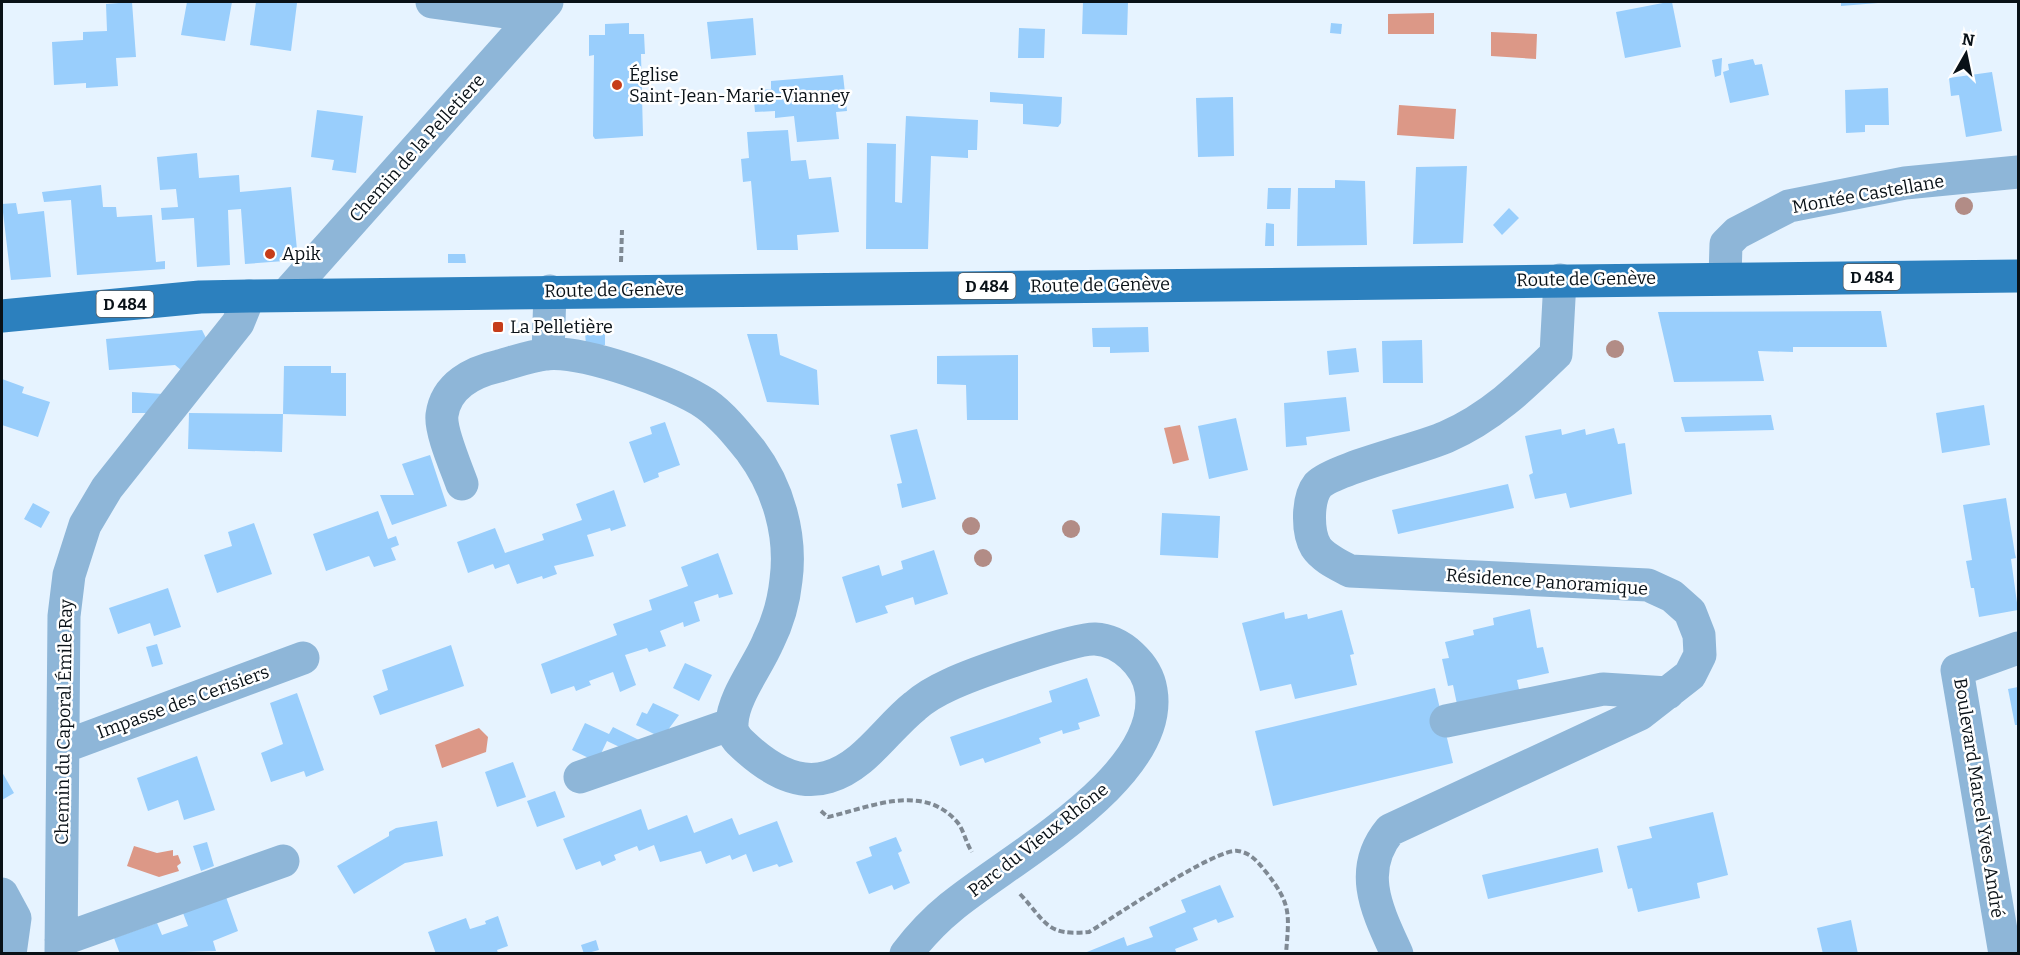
<svg xmlns="http://www.w3.org/2000/svg" width="2020" height="955" viewBox="0 0 2020 955" font-family="Bitter,serif">
<style>
.water{fill:#dc9887}
.building{fill:#99cefc}
.lines{fill:none;stroke-linecap:round;stroke-linejoin:round}
.path{stroke:#7f8993;stroke-width:4;stroke-dasharray:6 3;stroke-linecap:butt}
.minor{stroke:#8eb6d8;stroke-width:33}
.major{stroke:#2c80be;stroke-width:33}
.tree{fill:#b28c86}
.poi-dot{fill:#c63d1a;stroke:#fff;stroke-width:2}
.labels{text-anchor:middle;stroke-width:5;stroke-linejoin:round;paint-order:stroke}
.shield{fill:#fff;stroke:#53585d;stroke-width:1.5}
.shield-label{font-size:16px;font-weight:bold;fill:#091117}
.poi-label{font-size:18px;fill:#091117;stroke:#fff;text-anchor:start}
.street-label{font-size:18px;fill:#091117;stroke:#fff}
</style>
<rect width="100%" height="100%" fill="#e6f3ff"/>
<path class="water" d="M1434,13V34H1388V14Z
M1491,32L1537,34L1536,59L1491,56Z
M1399,105L1456,109L1454,139L1397,135Z
M1180,425L1189,460L1173,464L1164,428Z
M479,728L488,737L486,752L442,768L435,745Z
M134,846L157,853L173,850V856L178,855L181,863L177,866L179,871L159,877L127,866Z"/>
<path class="building" d="M132,2L136,57L116,58L118,86L86,88V83L54,85L52,42L83,40V32L107,31L106,4Z
M187,2H232L225,41L181,35Z
M256,2L297,3L291,51L250,45Z
M1083,2H1128L1127,35L1082,34Z
M1668,2H1672L1681,47L1625,58L1616,12Z
M1841,2H1878V3L1841,6Z
M753,18L756,55L711,59L707,22Z
M629,23V34H644L645,54H641L643,136L595,139L593,136L594,55L589,56V35H605V24Z
M1331,23L1342,24L1341,34L1330,33Z
M1019,28L1045,29L1044,58H1018Z
M1722,58L1721,75L1715,77L1712,60Z
M1753,59L1755,65L1762,64L1769,95L1730,103L1723,72L1729,70L1728,64Z
M1992,72L2002,131L1966,137L1959,95L1951,96L1949,78Z
M843,75L847,111L836,112L839,139L797,142L794,116L775,118V111L755,112L753,91L771,89V81Z
M1888,88L1889,125H1865V132L1846,133L1845,90Z
M990,92L1062,97L1061,123L1058,127L1023,124V104L990,102Z
M1233,97L1234,156L1198,157L1196,98Z
M317,110L363,116L356,173L332,170L334,160L311,157Z
M906,116L978,120L977,150H968V158L931,156L928,249H866L867,143L896,144L895,202L902,203Z
M788,130L791,161L806,160L809,179L831,177L839,232L797,235L798,250H757L751,181L743,182L741,159L749,158L747,132Z
M197,153L199,178L239,175L240,192L291,187L298,260L245,264L241,209L228,210L230,265L197,267L194,218L162,220L161,208L178,207L176,189L160,190L157,157Z
M1467,166L1463,243L1413,244L1416,167Z
M1335,180L1365,181L1367,245L1297,246L1298,188H1335Z
M101,185L103,207H116L117,217L152,215L156,262L165,261V269L77,275L71,200L44,202L42,192Z
M1268,188H1291L1290,209H1267Z
M16,203L18,214L44,211L51,277L11,280L2,204Z
M1509,208L1519,218L1502,235L1493,225Z
M1266,223L1274,224V246H1265Z
M448,254H465L466,263H448Z
M1881,311L1887,347H1793V352L1758,351L1764,381L1674,382L1658,312Z
M1148,327L1149,352L1110,353V347H1093L1092,328Z
M202,330L206,338L181,370L175,365L109,370L106,339Z
M585,333H605V345H586Z
M747,334H777L780,355L817,370L819,405L767,402Z
M1422,340L1423,383H1383L1382,341Z
M1356,348L1359,372L1329,375L1327,351Z
M1018,355V420H967L966,385L937,384V356Z
M284,366H331V373H346V416L283,414L282,452L188,449L189,413L283,414Z
M2,379L24,387L22,393L50,402L38,437L2,425Z
M132,392L163,394L148,413H132Z
M1346,397L1350,431L1306,437L1307,445L1286,447L1284,403Z
M1984,405L1990,445L1942,453L1936,413Z
M1771,415L1774,430L1685,432L1681,417Z
M1236,418L1248,470L1209,479L1198,426Z
M665,422L680,465L658,473L659,477L644,483L629,442L652,434L650,427Z
M1614,428L1618,444L1625,443L1632,494L1570,508L1566,493L1535,499L1529,475L1533,473L1525,436L1561,429L1562,435L1585,429L1586,435Z
M917,429L936,499L902,508L897,484L902,483L890,435Z
M430,455L447,506L392,525L380,495H414L402,464Z
M1508,484L1514,508L1398,534L1392,510Z
M614,490L626,526L611,531L610,528L587,535L594,556L554,566L557,574L543,579L542,576L517,584L509,564L495,569L493,564L468,573L457,542L495,528L505,553L544,540L542,534L582,520L576,504Z
M2006,498L2015,554L2016,558L2011,559L2018,610L1979,617L1974,588H1971L1966,561L1972,560L1963,505Z
M33,503L50,512L41,528L24,519Z
M378,511L388,539L396,536L399,545L391,548L396,560L374,567L369,556L326,571L313,534Z
M1162,513L1220,516L1218,558L1160,555Z
M254,523L272,574L217,593L204,555L232,546L228,532Z
M934,550L948,594L915,605L913,597L885,606L888,613L856,623L842,577L879,565L882,576L903,569L901,561Z
M718,553L733,594L719,598L718,594L694,602L700,621L684,627L683,622L660,631L666,646L649,652L647,648L625,655L636,685L620,692L613,672L589,681L591,685L576,691L574,686L551,694L541,664L617,635L613,624L652,610L649,600L688,586L681,567Z
M168,588L181,627L154,636L150,623L118,634L109,608Z
M1530,609L1537,648L1543,647L1549,673L1517,680L1520,694L1458,709L1453,685L1448,686L1442,659L1449,658L1445,642L1474,635L1473,630L1494,625L1493,618Z
M1342,610L1354,654L1350,655L1357,685L1295,699L1291,684L1260,691L1242,623L1284,612L1285,619L1307,614L1308,619Z
M157,644L163,664L152,667L146,647Z
M451,645L464,686L380,715L373,696L388,690L382,670Z
M685,663L712,675L699,701L673,688Z
M1087,678L1100,716L1078,723L1080,729L1063,734L1062,730L1039,738L1041,743L985,763L983,758L960,766L950,737L1052,702L1049,691Z
M2018,687V725H2015L2008,689Z
M1435,688L1453,763L1273,806L1255,731Z
M297,693L324,770L306,777L304,771L271,782L261,753L283,744L270,703Z
M653,703L679,715L662,738L636,725L642,712L647,714Z
M585,723L609,734L613,727L639,740L632,753L607,741L597,762L572,750Z
M197,756L215,810L184,820L178,800L148,811L137,778Z
M513,762L526,797L497,807L485,772Z
M2,772L14,793L2,800Z
M555,791L565,817L537,827L527,801Z
M641,809L648,830L687,815L694,833L732,818L739,835L777,821L793,862L779,867L777,864L753,872L746,854L732,860L730,855L706,864L701,851L660,862L654,845L639,851L637,846L614,855L616,860L602,866L600,861L576,870L563,839Z
M1713,812L1728,875L1697,883L1700,898L1638,912L1632,888L1628,889L1617,846L1652,838L1649,827Z
M437,821L443,856L405,863L354,894L337,866L389,836V832L396,828Z
M896,837L902,851L898,853L910,883L894,890L892,885L869,894L856,862L872,856L869,847Z
M207,842L214,866L201,871L193,846Z
M1598,848L1603,872L1488,899L1482,875Z
M1220,885L1234,917L1218,923L1216,919L1193,928L1198,940L1175,949L1177,954H1082L1124,937L1127,946L1153,937L1149,927L1186,912L1181,900Z
M226,897L238,931L213,941L216,951L120,954L114,938L157,923L162,935L188,926L183,913Z
M498,916L508,946L497,950L498,953L436,954L428,932L466,918L470,929L486,924L485,921Z
M1851,920L1858,954H1823L1817,928Z
M596,940L599,950L584,954L581,945Z"/>
<g class="lines">
<path class="path" d="M621,262L622,230
M821,811L828,817C871,807 924,782 958,823C964,831 966,843 972,852
M1020,894C1047,923 1046,936 1089,932C1113,918 1217,847 1238,851C1251,853 1258,862 1266,872C1292,905 1289,914 1286,954"/>
<path class="minor" d="M432,2L534,16
M1725,278L1726,244L1737,233L1789,206L1905,183L2018,172
M286,295L547,2
M548,354L550,291
M462,484C456,467 440,431 442,415C446,385 473,372 499,366C514,362 530,356 546,354C583,350 675,383 706,404C723,416 738,435 751,451C778,487 792,535 786,580C784,600 777,624 768,642C758,666 733,697 732,723C731,731 736,739 742,744C764,765 796,787 828,777C865,766 886,729 915,706C924,698 938,690 949,685C972,674 1074,638 1095,639C1121,640 1147,665 1151,690C1166,777 1007,860 951,907C935,920 919,937 906,954
M1446,721L1603,689L1668,693
M63,747L303,658
M580,777L732,724
M2,894L15,918L10,954
M61,940L283,861
M61,954L64,616L69,575L85,525L107,488L238,323L249,296
M1397,954C1378,912 1356,871 1390,830L1640,714L1690,675L1700,655L1699,635L1690,612L1672,596L1648,585L1350,571C1339,565 1323,558 1316,547C1307,532 1307,499 1318,485C1333,469 1419,449 1446,437C1490,418 1522,387 1556,354L1560,280
M2005,954L1957,670L2018,648"/>
<path class="major" d="M2,316L200,297L249,296L2018,276"/>
</g>
<g class="tree">
<circle cx="1964" cy="206" r="9"/>
<circle cx="1615" cy="349" r="9"/>
<circle cx="971" cy="526" r="9"/>
<circle cx="1071" cy="529" r="9"/>
<circle cx="983" cy="558" r="9"/>
</g>
<g class="poi-dot">
<circle cx="617" cy="85" r="6"/>
<circle cx="270" cy="254" r="6"/>
<rect x="492" y="321" width="12" height="12" rx="3"/>
</g>
<g class="labels">
<g class="shield">
<rect x="1843.5" y="264" width="57" height="26" rx="4.5"/>
<rect x="958.5" y="273" width="57" height="26" rx="4.5"/>
<rect x="96.5" y="291" width="57" height="26" rx="4.5"/>
</g>
<g class="shield-label">
<text x="1872" y="283">D 484</text>
<text x="987" y="292">D 484</text>
<text x="125" y="310">D 484</text>
</g>
<g class="poi-label">
<text x="629" y="81">Église<tspan x="629" dy="21">Saint-Jean-Marie-Vianney</tspan></text>
<text x="282" y="260">Apik</text>
<text x="510" y="333">La Pelletière</text>
</g>
<g class="street-label">
<text transform="translate(417 148) rotate(-48)" y="6">Chemin de la Pelletiere</text>
<text transform="translate(1868 194) rotate(-10)" y="6">Montée Castellane</text>
<text transform="translate(1586 279) rotate(-1)" y="6">Route de Genève</text>
<text transform="translate(1100 285) rotate(-1)" y="6">Route de Genève</text>
<text transform="translate(614 290) rotate(-1)" y="6">Route de Genève</text>
<text transform="translate(1547 582) rotate(4)" y="6">Résidence Panoramique</text>
<text transform="translate(183 702) rotate(-20)" y="6">Impasse des Cerisiers</text>
<text transform="translate(64 722) rotate(-89)" y="6">Chemin du Caporal Émile Ray</text>
<text transform="translate(1979 798) rotate(81)" y="6">Boulevard Marcel Yves André</text>
<text transform="translate(1038 840) rotate(-38)" y="6">Parc du Vieux Rhône</text>
</g>
</g>
<rect width="2020" height="955" fill="none" stroke="#091117" stroke-width="6"/>
<g transform="translate(1966 54) rotate(9)" stroke="#ffffff" stroke-width="4.5" paint-order="stroke">
<path d="M0-4.5L10 22L0 15L-10 22Z" fill="#091117"/>
<text y="-9" font-size="16" font-weight="bold" text-anchor="middle" fill="#091117">N</text>
</g>
</svg>
